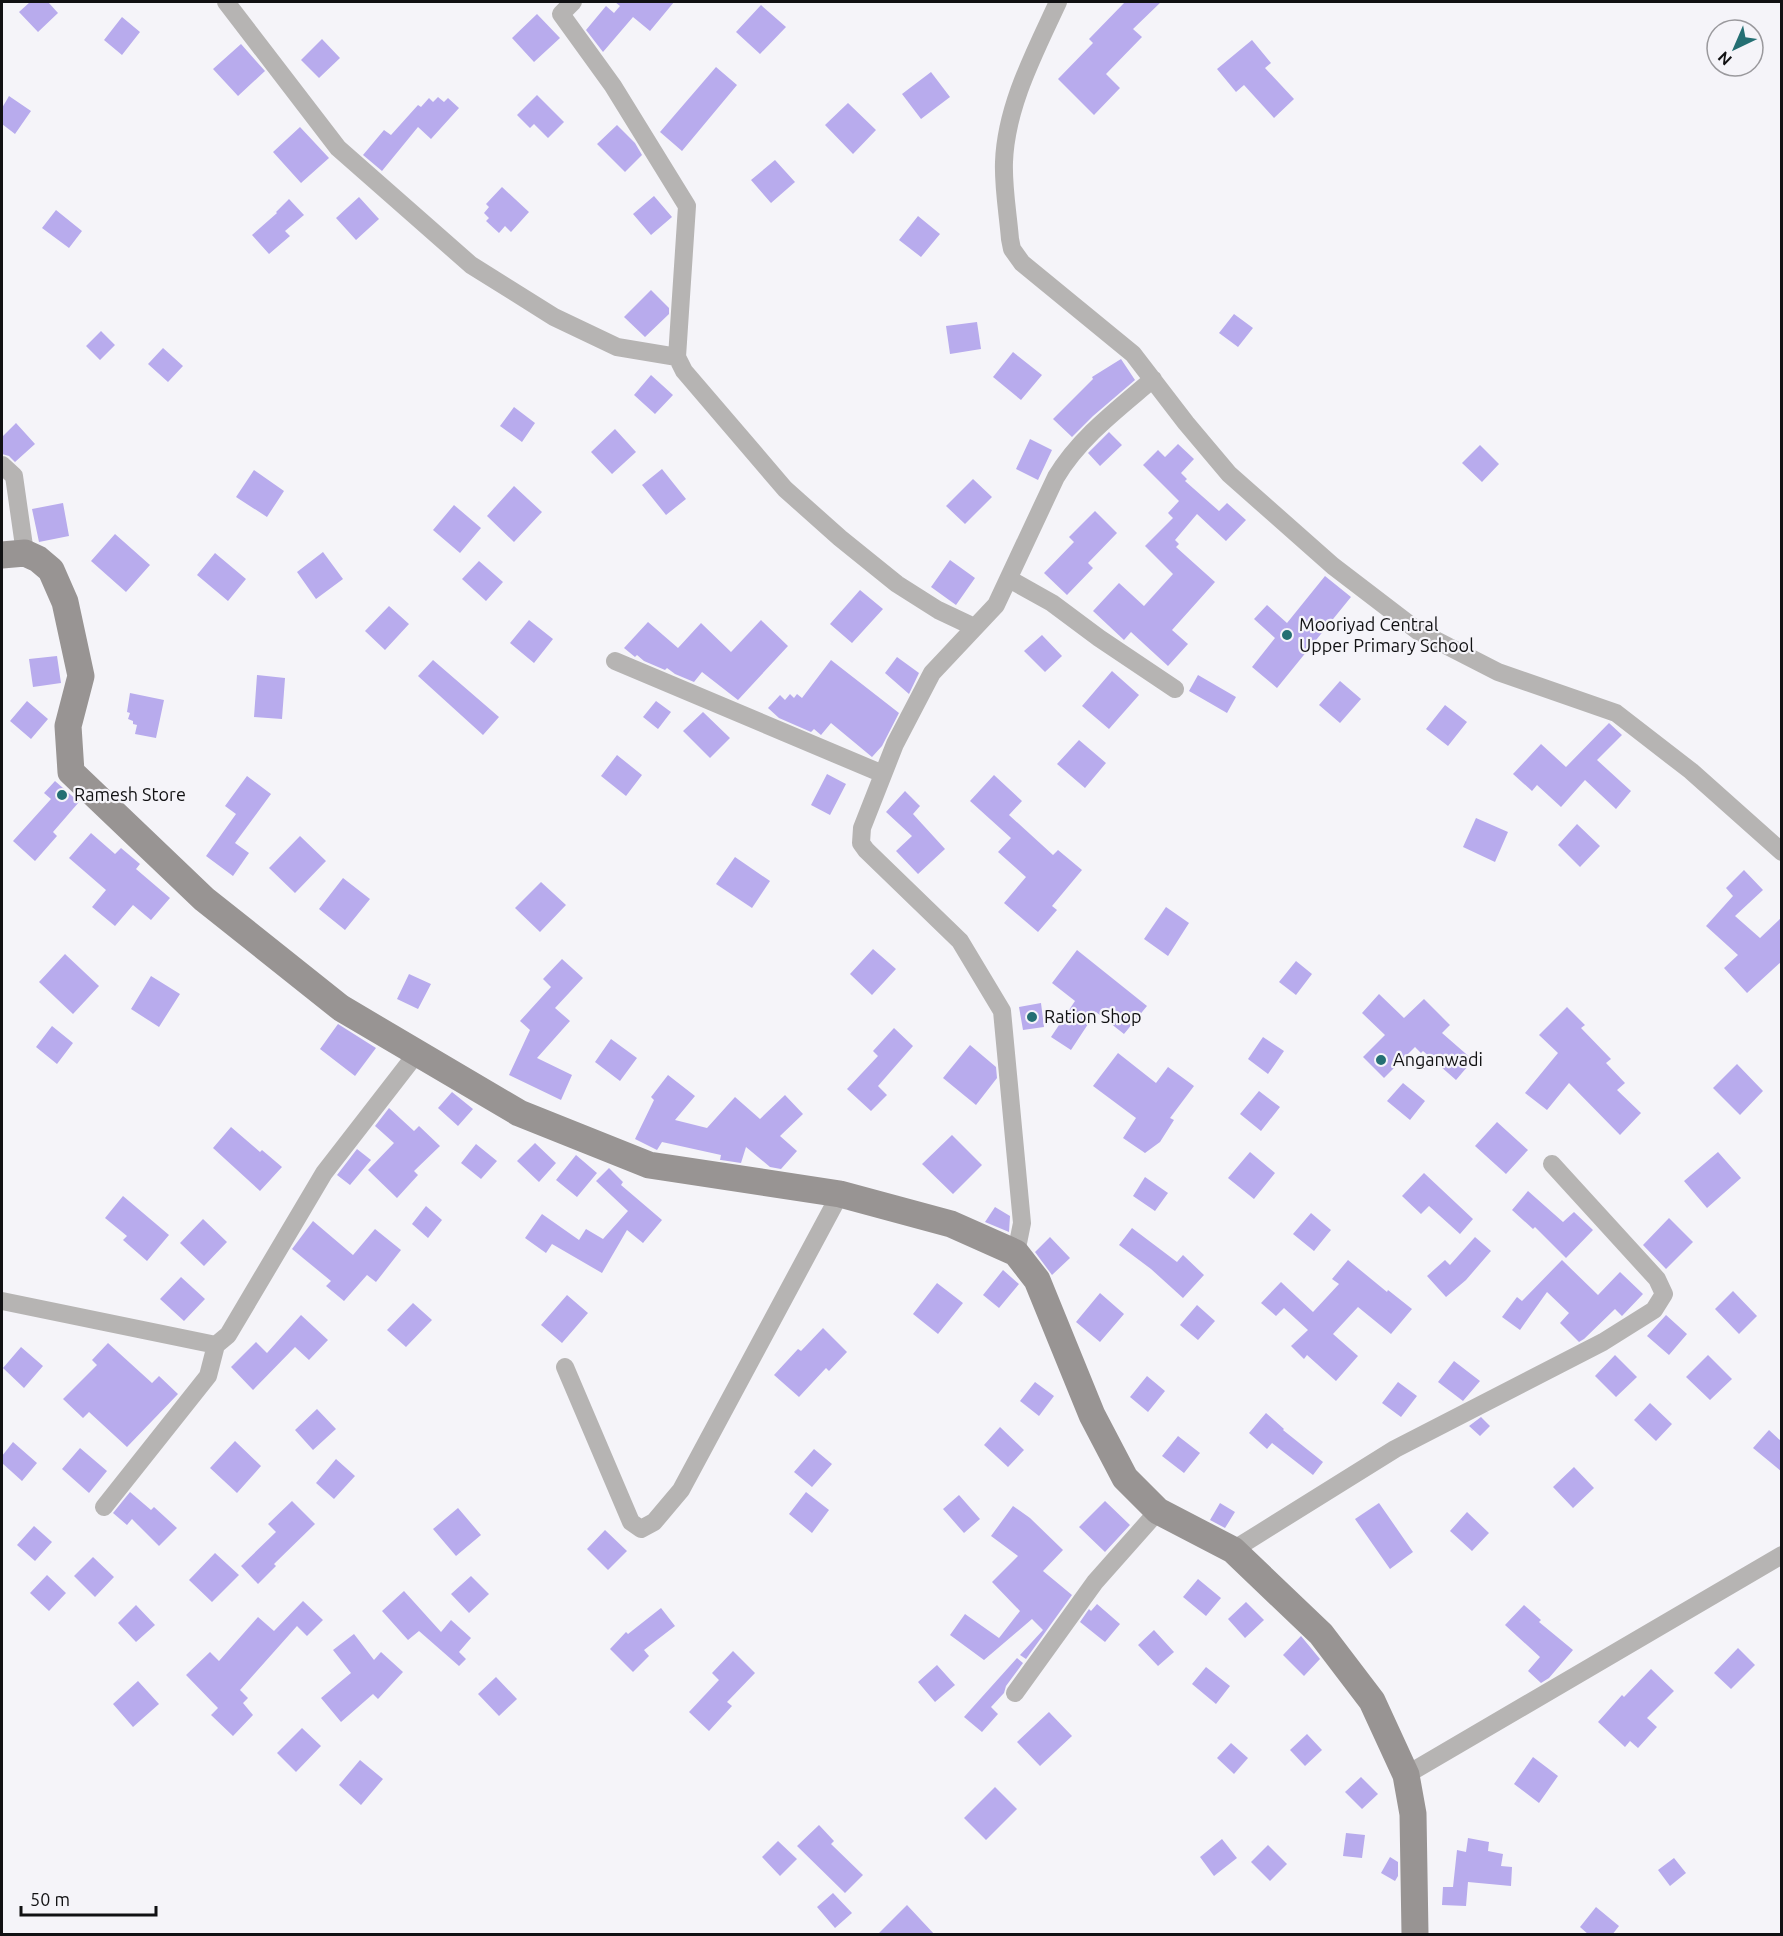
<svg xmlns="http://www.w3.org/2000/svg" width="1783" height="1936" viewBox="0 0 1783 1936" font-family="Ubuntu,sans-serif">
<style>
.building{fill:#b8abed}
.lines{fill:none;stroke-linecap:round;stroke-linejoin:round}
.minor{stroke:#b6b4b3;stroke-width:18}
.secondary{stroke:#989493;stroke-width:27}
.poi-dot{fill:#246f73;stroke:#f5f4f9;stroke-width:2}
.labels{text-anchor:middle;stroke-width:4.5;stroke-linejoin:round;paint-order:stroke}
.poi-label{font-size:18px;fill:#111113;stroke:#f5f4f9;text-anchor:start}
</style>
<rect width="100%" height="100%" fill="#f5f4f9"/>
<path class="building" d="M30,2H48L58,13L38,32L19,12Z
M615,2H674L650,31L633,17L603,52L586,30L606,6L614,13L620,6Z
M1125,2H1161L1133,29L1142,37L1106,74L1120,88L1094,115L1058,79L1093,43L1089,39Z
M761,5L786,27L760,54L736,32Z
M537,14L560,38L534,62L512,38Z
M122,17L140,32L122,55L104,40Z
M322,39L340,58L319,78L301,60Z
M1252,40L1271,63L1265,68L1294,99L1274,118L1244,85L1236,92L1217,69Z
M241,44L265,71L238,96L213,69Z
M716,67L737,85L682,151L660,132Z
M931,72L950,97L921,119L902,94Z
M537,95L564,122L548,138L534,124L530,128L517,115Z
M9,96L31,111L15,134L2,124V108Z
M438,97L444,102L448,98L459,108L431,139L418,127L382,171L363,155L384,130L391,135L418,105L421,107L429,98L433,102Z
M848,103L876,130L853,154L825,125Z
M617,125L635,143L642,155L625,172L597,144Z
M300,127L329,158L301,183L273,152Z
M775,160L795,182L771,203L751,180Z
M502,187L529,212L511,232L505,226L499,233L486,221L489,218L484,213L489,207L486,204Z
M654,196L672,217L651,235L633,214Z
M359,197L379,219L356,240L336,218Z
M289,199L304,215L285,231L290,236L269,254L252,235L277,213L276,212Z
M56,210L82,231L69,248L42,228Z
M918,216L940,234L921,257L899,240Z
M651,290L669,308V314L645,337L624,317Z
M1234,314L1253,328L1238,347L1219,333Z
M977,322L981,349L950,354L946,326Z
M101,331L115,345L100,360L86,346Z
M163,348L183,366L168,382L148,364Z
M1013,352L1042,375L1021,400L993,377Z
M1121,359L1135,380L1093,416L1072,437L1053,419L1093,379L1092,377Z
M651,375L673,395L655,414L634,395Z
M514,407L535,423L522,442L500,426Z
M16,423L35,444L15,462L9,456L2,454V437Z
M615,429L636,452L612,474L591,452Z
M1109,432L1122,445L1100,466L1088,453Z
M1030,439L1052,450L1038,480L1016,469Z
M1178,444L1194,459L1181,473L1187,479L1185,481L1219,511L1227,503L1246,520L1226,541L1197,514L1175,540L1179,544L1176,547L1215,582L1172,630L1188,644L1168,666L1131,632L1124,640L1093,611L1119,583L1144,606L1173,574L1145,546L1173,518L1168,513L1179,501L1143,465L1158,450L1165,457Z
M1480,445L1499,464L1482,482L1462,463Z
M662,469L686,499L666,515L642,485Z
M254,470L284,491L267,517L236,497Z
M973,479L992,497L965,524L946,506Z
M514,486L542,512L514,542L487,516Z
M63,503L69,536L39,542L32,509Z
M454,505L481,528L460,553L433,530Z
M1095,511L1117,533L1088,563L1093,568L1067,595L1044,573L1074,542L1069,537Z
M115,534L150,565L126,592L91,561Z
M323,552L343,579L316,599L297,572Z
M215,553L246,579L228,601L197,575Z
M950,560L975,578L956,605L931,587Z
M479,561L503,582L486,601L462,579Z
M1325,576L1351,597L1277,688L1252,667L1275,638L1254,619L1267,605L1287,623Z
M860,590L883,609L852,643L830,624Z
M389,606L409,624L385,650L365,631Z
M529,620L553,639L534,663L510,643Z
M761,620L788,646L738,700L702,672L694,682L675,674L667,668L665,670L644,661L637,655L635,657L624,648L648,622L678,648L701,623L731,652Z
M1042,635L1062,656L1045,672L1024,651Z
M57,656L61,683L33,687L29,659Z
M897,657L919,673L909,694L885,673Z
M433,660L499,717L483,735L418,676Z
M831,660L899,713L882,746L872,757L831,723L821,735L814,729L811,732L779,718L768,708L780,695L785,700L790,694L794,698L797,694L802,698Z
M1112,671L1139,695L1109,729L1082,706Z
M257,675L285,678L282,719L254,717Z
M1198,675L1236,697L1227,713L1189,691Z
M1340,681L1361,699L1340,723L1319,705Z
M130,693L164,700L156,738L135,734L137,725L133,724V721L128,719L130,713L127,712Z
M27,701L48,719L31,739L10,721Z
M656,701L671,712L658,729L643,717Z
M1445,705L1467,722L1448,746L1426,729Z
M703,712L730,738L710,758L683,731Z
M1609,723L1622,735L1597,760L1631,791L1616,809L1585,780L1561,807L1537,785L1532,791L1513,774L1541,744L1566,767Z
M1079,740L1106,763L1085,788L1057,764Z
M617,755L642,775L626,796L601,776Z
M827,774L846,784L830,815L811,805Z
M994,775L1022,801L1009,815L1053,855L1058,850L1082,870L1052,906L1057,910L1038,932L1004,903L1026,877L998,852L1011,838L970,801Z
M247,776L271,794L235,843L249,853L233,876L206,856L236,814L225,806Z
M55,781L79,802L53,832L57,836L35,861L13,841L51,799L44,793Z
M905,791L920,806L913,814L945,849L918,874L896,851L912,836L886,812Z
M1476,818L1508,832L1495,862L1463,847Z
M1577,824L1600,846L1580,867L1558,845Z
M91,833L115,854L121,848L140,864L136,869L170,898L151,920L133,905L115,926L92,907L106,890L69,858Z
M300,836L326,861L295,893L269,868Z
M735,857L770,881L752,908L716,884Z
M1744,870L1763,890L1735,916L1760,938L1782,917V961L1747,993L1724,968L1738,955L1706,926L1733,896L1726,888Z
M343,878L370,899L345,930L319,909Z
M541,882L566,905L540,932L515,908Z
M1166,907L1189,923L1168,956L1144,939Z
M873,949L896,969L872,995L850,974Z
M1077,950L1147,1006L1124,1034L1096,1012L1071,1050L1051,1037L1075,1001L1052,983Z
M65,954L99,986L73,1014L39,982Z
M562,959L583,978L555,1008L570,1021L537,1058L572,1075L561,1100L509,1075L530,1030L520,1021L551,987L543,979Z
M1296,961L1312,974L1296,995L1279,982Z
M409,974L431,984L418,1009L397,999Z
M151,976L180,994L159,1027L131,1009Z
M1379,994L1404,1018L1424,999L1450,1025L1442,1033L1473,1060L1456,1080L1423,1051L1421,1053L1415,1047L1384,1078L1363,1057L1385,1035L1362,1013Z
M1041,1003L1044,1027L1023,1030L1019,1007Z
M1567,1007L1585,1025L1581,1028L1611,1059L1606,1063L1625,1083L1617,1090L1641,1113L1620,1135L1569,1083L1547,1110L1525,1093L1558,1053L1539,1035Z
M338,1024L376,1048L355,1076L320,1049Z
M52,1026L73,1043L57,1064L36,1047Z
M894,1028L913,1046L878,1086L887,1095L871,1111L847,1089L878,1056L873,1051Z
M1263,1037L1284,1051L1268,1074L1248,1059Z
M611,1039L637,1058L620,1081L595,1062Z
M970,1045L996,1067L997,1078L976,1105L943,1078Z
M1118,1053L1156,1083L1168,1067L1194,1086L1170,1118L1174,1120L1160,1142L1145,1153L1123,1138L1136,1118L1093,1086Z
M1737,1064L1763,1091L1740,1115L1713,1088Z
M668,1075L695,1096L675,1120L707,1128L735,1097L760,1119L785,1095L803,1114L780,1136L797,1151L781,1169L770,1167L746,1147L741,1163L721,1160H720L721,1155L662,1142L657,1150L635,1139L654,1100L651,1097Z
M1403,1083L1425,1101L1410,1120L1387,1101Z
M1259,1091L1280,1107L1261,1131L1240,1114Z
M452,1092L473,1109L458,1126L438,1108Z
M389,1108L414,1131L419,1126L440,1146L414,1171L418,1175L397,1198L368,1170L394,1143L375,1126Z
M1497,1122L1528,1150L1506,1174L1475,1146Z
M231,1127L260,1152L262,1150L282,1167L260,1191L213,1148Z
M952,1135L982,1165L953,1194L922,1164Z
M535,1143L556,1163L539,1182L517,1161Z
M476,1144L497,1161L481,1179L461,1163Z
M357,1149L371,1160L350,1185L337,1175Z
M1250,1152L1275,1173L1254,1199L1228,1178Z
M1718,1152L1741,1178L1707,1208L1684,1181Z
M576,1155L597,1173L577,1197L556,1180Z
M609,1168L623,1182L621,1185L662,1220L643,1243L627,1230L602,1273L552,1244L546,1253L525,1238L542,1214L579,1240L586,1229L603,1239L628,1211L596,1181Z
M1424,1173L1473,1219L1460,1234L1429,1206L1421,1214L1402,1196Z
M1145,1177L1168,1193L1155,1211L1133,1196Z
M1528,1191L1563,1222L1574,1212L1593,1230L1566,1258L1535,1227L1533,1229L1512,1210Z
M123,1196L169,1235L147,1261L123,1240L127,1236L105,1218Z
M426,1206L442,1220L428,1238L412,1224Z
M995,1207L1010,1216L1009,1232L985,1222Z
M1311,1213L1331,1230L1314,1251L1293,1234Z
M1669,1218L1693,1242L1666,1269L1643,1245Z
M203,1219L227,1242L204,1266L180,1243Z
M313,1221L353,1255L375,1229L401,1250L376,1282L367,1275L344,1301L326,1286L331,1281L292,1249Z
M1132,1228L1177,1262L1183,1255L1204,1275L1183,1298L1151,1269L1119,1245Z
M1050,1237L1070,1258L1052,1275L1035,1252Z
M1475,1237L1491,1251L1466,1280L1446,1297L1427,1276L1445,1260L1450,1265Z
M1348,1260L1387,1292L1388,1290L1412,1309L1391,1334L1358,1307L1333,1334L1358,1356L1336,1381L1307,1355L1304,1359L1291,1346L1308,1330L1284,1308L1276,1316L1261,1303L1281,1282L1313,1312L1339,1284L1332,1279Z
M1562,1260L1598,1295L1620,1272L1643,1294L1622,1316L1615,1309L1584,1339L1579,1342L1560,1323L1569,1313L1547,1292L1520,1330L1502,1317L1517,1297L1522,1301Z
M1003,1270L1019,1284L999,1308L983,1295Z
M181,1277L205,1299L184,1321L160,1299Z
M937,1283L963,1303L938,1334L913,1314Z
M1733,1291L1757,1316L1739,1334L1715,1309Z
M1100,1293L1124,1314L1100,1342L1076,1322Z
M567,1295L588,1313L562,1343L541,1325Z
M413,1303L432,1320L406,1347L387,1330Z
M1197,1305L1215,1321L1198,1340L1180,1325Z
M301,1315L328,1340L309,1360L295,1347L253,1390L231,1367L256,1342L267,1353Z
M1666,1315L1687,1334L1669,1355L1647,1336Z
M823,1328L847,1352L829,1371L826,1368L799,1397L774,1375L798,1349L801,1351Z
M108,1343L152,1383L159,1376L178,1394L127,1447L89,1412L83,1418L63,1399L97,1365L92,1360Z
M21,1347L43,1366L24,1388L3,1368Z
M1615,1355L1637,1377L1616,1397L1595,1376Z
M1708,1355L1732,1379L1710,1400L1686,1377Z
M1454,1361L1480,1381L1463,1401L1438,1382Z
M1147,1376L1165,1391L1148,1412L1130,1397Z
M1035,1382L1054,1396L1039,1416L1020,1401Z
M1398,1382L1417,1396L1401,1417L1382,1403Z
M1650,1403L1672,1424L1656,1441L1634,1420Z
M317,1409L336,1429L313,1450L295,1430Z
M1266,1413L1284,1429L1283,1430L1323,1462L1313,1475L1272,1443L1267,1449L1249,1433Z
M1481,1417L1490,1426L1480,1436L1469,1426Z
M1000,1427L1024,1450L1008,1467L984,1445Z
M1769,1430L1782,1442V1472L1753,1448Z
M1178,1436L1200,1453L1184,1473L1162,1456Z
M235,1441L261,1466L237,1493L210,1468Z
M13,1442L37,1463L22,1481L2,1463V1456Z
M80,1448L107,1471L89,1493L62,1469Z
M814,1449L832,1464L812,1487L794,1472Z
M336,1459L355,1476L334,1499L316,1483Z
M1574,1467L1594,1488L1573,1508L1553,1487Z
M130,1492L151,1510L154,1507L177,1528L159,1546L132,1519L127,1525L113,1513Z
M806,1492L829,1510L812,1533L789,1514Z
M959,1495L980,1519L964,1533L943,1509Z
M292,1501L315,1524L274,1564L276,1566L258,1584L241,1566L276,1532L268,1524Z
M1105,1501L1130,1525L1105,1552L1079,1527Z
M1220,1503L1235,1512L1225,1528L1210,1520Z
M1379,1503L1413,1552L1390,1569L1355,1519Z
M1013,1506L1030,1518L1063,1550L1043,1571L1072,1595L1026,1659L1020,1655L1043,1630L1032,1619L984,1660L950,1635L965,1614L999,1638L1020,1611L992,1582L1018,1556L991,1536Z
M458,1508L481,1535L456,1556L433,1529Z
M1467,1512L1489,1533L1472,1551L1450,1531Z
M34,1526L52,1542L35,1561L17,1545Z
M605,1530L627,1551L608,1570L587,1549Z
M215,1553L239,1575L212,1602L189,1580Z
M93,1557L114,1577L95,1597L74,1576Z
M47,1575L66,1593L49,1611L30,1593Z
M471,1576L489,1594L469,1613L451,1594Z
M1198,1579L1221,1598L1206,1616L1183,1597Z
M404,1591L441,1632L451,1620L471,1638L459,1652L466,1659L459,1666L419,1631L408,1640L382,1611Z
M303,1601L323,1620L307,1636L297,1626L240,1690L248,1698L243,1703L253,1715L233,1736L211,1715L218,1708L186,1675L210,1652L219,1661L258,1617L274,1631Z
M1246,1602L1264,1620L1245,1638L1228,1619Z
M1097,1604L1120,1624L1105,1642L1080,1622L1089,1609L1091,1611Z
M136,1605L155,1625L136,1642L118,1623Z
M1524,1605L1541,1620L1539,1622L1573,1650L1549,1678L1541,1683L1528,1671L1540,1657L1505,1625Z
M661,1608L675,1626L644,1650L649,1656L633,1672L610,1649L626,1632L628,1634Z
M1154,1630L1174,1652L1158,1666L1138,1645Z
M354,1634L374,1660L381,1652L403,1672L378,1699L373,1694L341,1722L321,1698L351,1673L333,1650Z
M1301,1636L1320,1659L1304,1676L1283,1655Z
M1738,1648L1755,1665L1731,1689L1714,1673Z
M733,1651L755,1673L727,1702L732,1706L709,1731L689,1712L719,1680L712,1673Z
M1017,1658L1023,1663L1006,1686L1004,1693L991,1707L998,1714L982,1732L964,1717Z
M937,1665L955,1685L935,1702L918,1682Z
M1206,1667L1230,1686L1216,1704L1192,1684Z
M1651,1669L1674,1691L1647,1718L1657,1727L1638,1748L1630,1741L1625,1747L1598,1722L1622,1695L1624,1697Z
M496,1677L517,1699L499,1716L478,1694Z
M138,1681L159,1704L133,1727L113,1704Z
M1049,1712L1072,1736L1040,1766L1017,1742Z
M302,1728L321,1746L296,1772L277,1753Z
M1307,1734L1322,1750L1305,1766L1290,1750Z
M1231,1743L1248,1758L1234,1774L1217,1758Z
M1533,1757L1558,1776L1539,1803L1514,1784Z
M360,1760L383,1779L361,1805L339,1785Z
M1361,1777L1378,1794L1362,1809L1345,1792Z
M995,1787L1017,1809L986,1840L964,1818Z
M819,1825L834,1841L831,1844L863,1875L845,1893L797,1846Z
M1346,1833L1365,1835L1362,1858L1343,1856Z
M1468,1838L1489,1842L1488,1851L1503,1854L1501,1866L1512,1867L1511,1886L1468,1882L1466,1906L1442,1905L1443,1887H1453L1457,1850L1466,1852Z
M1222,1839L1237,1858L1214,1876L1200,1857Z
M778,1841L797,1859L780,1876L762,1857Z
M1268,1845L1287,1864L1270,1881L1251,1862Z
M1390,1857L1398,1862V1876L1395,1881L1381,1873Z
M1674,1858L1686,1873L1670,1886L1658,1870Z
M833,1893L852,1913L835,1928L817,1907Z
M907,1905L935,1935H877Z
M1596,1907L1619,1926L1612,1935H1589L1580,1927Z"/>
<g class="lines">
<path class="minor" d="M226,2L338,148L471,265L554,317L617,347L677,357
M573,2L561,14L613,86L687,206L677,357L684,371L785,489L840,538L897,584L938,610L974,627
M1058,2C1035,52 1006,106 1004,162C1003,187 1008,214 1010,239L1012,249L1022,263L1133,354L1186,423L1229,474L1333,566L1418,631L1498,672L1616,713L1691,771L1782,852
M2,465L14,476L25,553
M1009,579L1052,603L1099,638L1175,689
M615,661L883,774
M1016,1253L1022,1223L1002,1011L960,941L866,850L861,843L862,828L895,744L932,673L996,605L1056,477C1080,437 1118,409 1153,379
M2,1301L216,1345
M565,1367L631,1522L641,1529L654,1522L681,1490L840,1194
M104,1507L208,1376L216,1345L228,1335L324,1173L417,1053
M1233,1550L1395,1449L1603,1342L1654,1310L1664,1294L1657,1279L1552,1164
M1015,1693L1095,1582L1158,1511
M1406,1775L1782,1555"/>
<path class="secondary" d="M2,555L25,553L38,559L51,570L65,602L81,676L68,726L71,772L204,899L341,1008L519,1113L649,1165L840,1194L951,1224L1016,1253L1037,1280L1092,1415L1125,1478L1158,1511L1233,1550L1321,1634L1372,1701L1406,1775L1413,1814L1415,1934"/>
</g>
<g class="poi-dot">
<circle cx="1287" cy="635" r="6"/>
<circle cx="62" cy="795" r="6"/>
<circle cx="1032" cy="1017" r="6"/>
<circle cx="1381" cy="1060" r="6"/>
</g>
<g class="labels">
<g class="poi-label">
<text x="1299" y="631">Mooriyad Central<tspan x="1299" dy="21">Upper Primary School</tspan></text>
<text x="74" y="801">Ramesh Store</text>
<text x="1044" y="1023">Ration Shop</text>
<text x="1393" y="1066">Anganwadi</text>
</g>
</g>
<rect width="1783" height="1936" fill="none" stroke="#111113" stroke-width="6"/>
<g transform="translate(1735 48) rotate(224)"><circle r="28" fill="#f5f4f9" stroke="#9a999d" stroke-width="1.5"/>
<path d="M0-4.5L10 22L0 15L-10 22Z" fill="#246f73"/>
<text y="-9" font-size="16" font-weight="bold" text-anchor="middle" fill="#111113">N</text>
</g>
<path d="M21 1906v9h135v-9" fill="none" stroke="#111113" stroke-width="3"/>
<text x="30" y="1906" font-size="18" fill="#111113" stroke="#f5f4f9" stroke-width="4.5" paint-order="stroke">50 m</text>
</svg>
